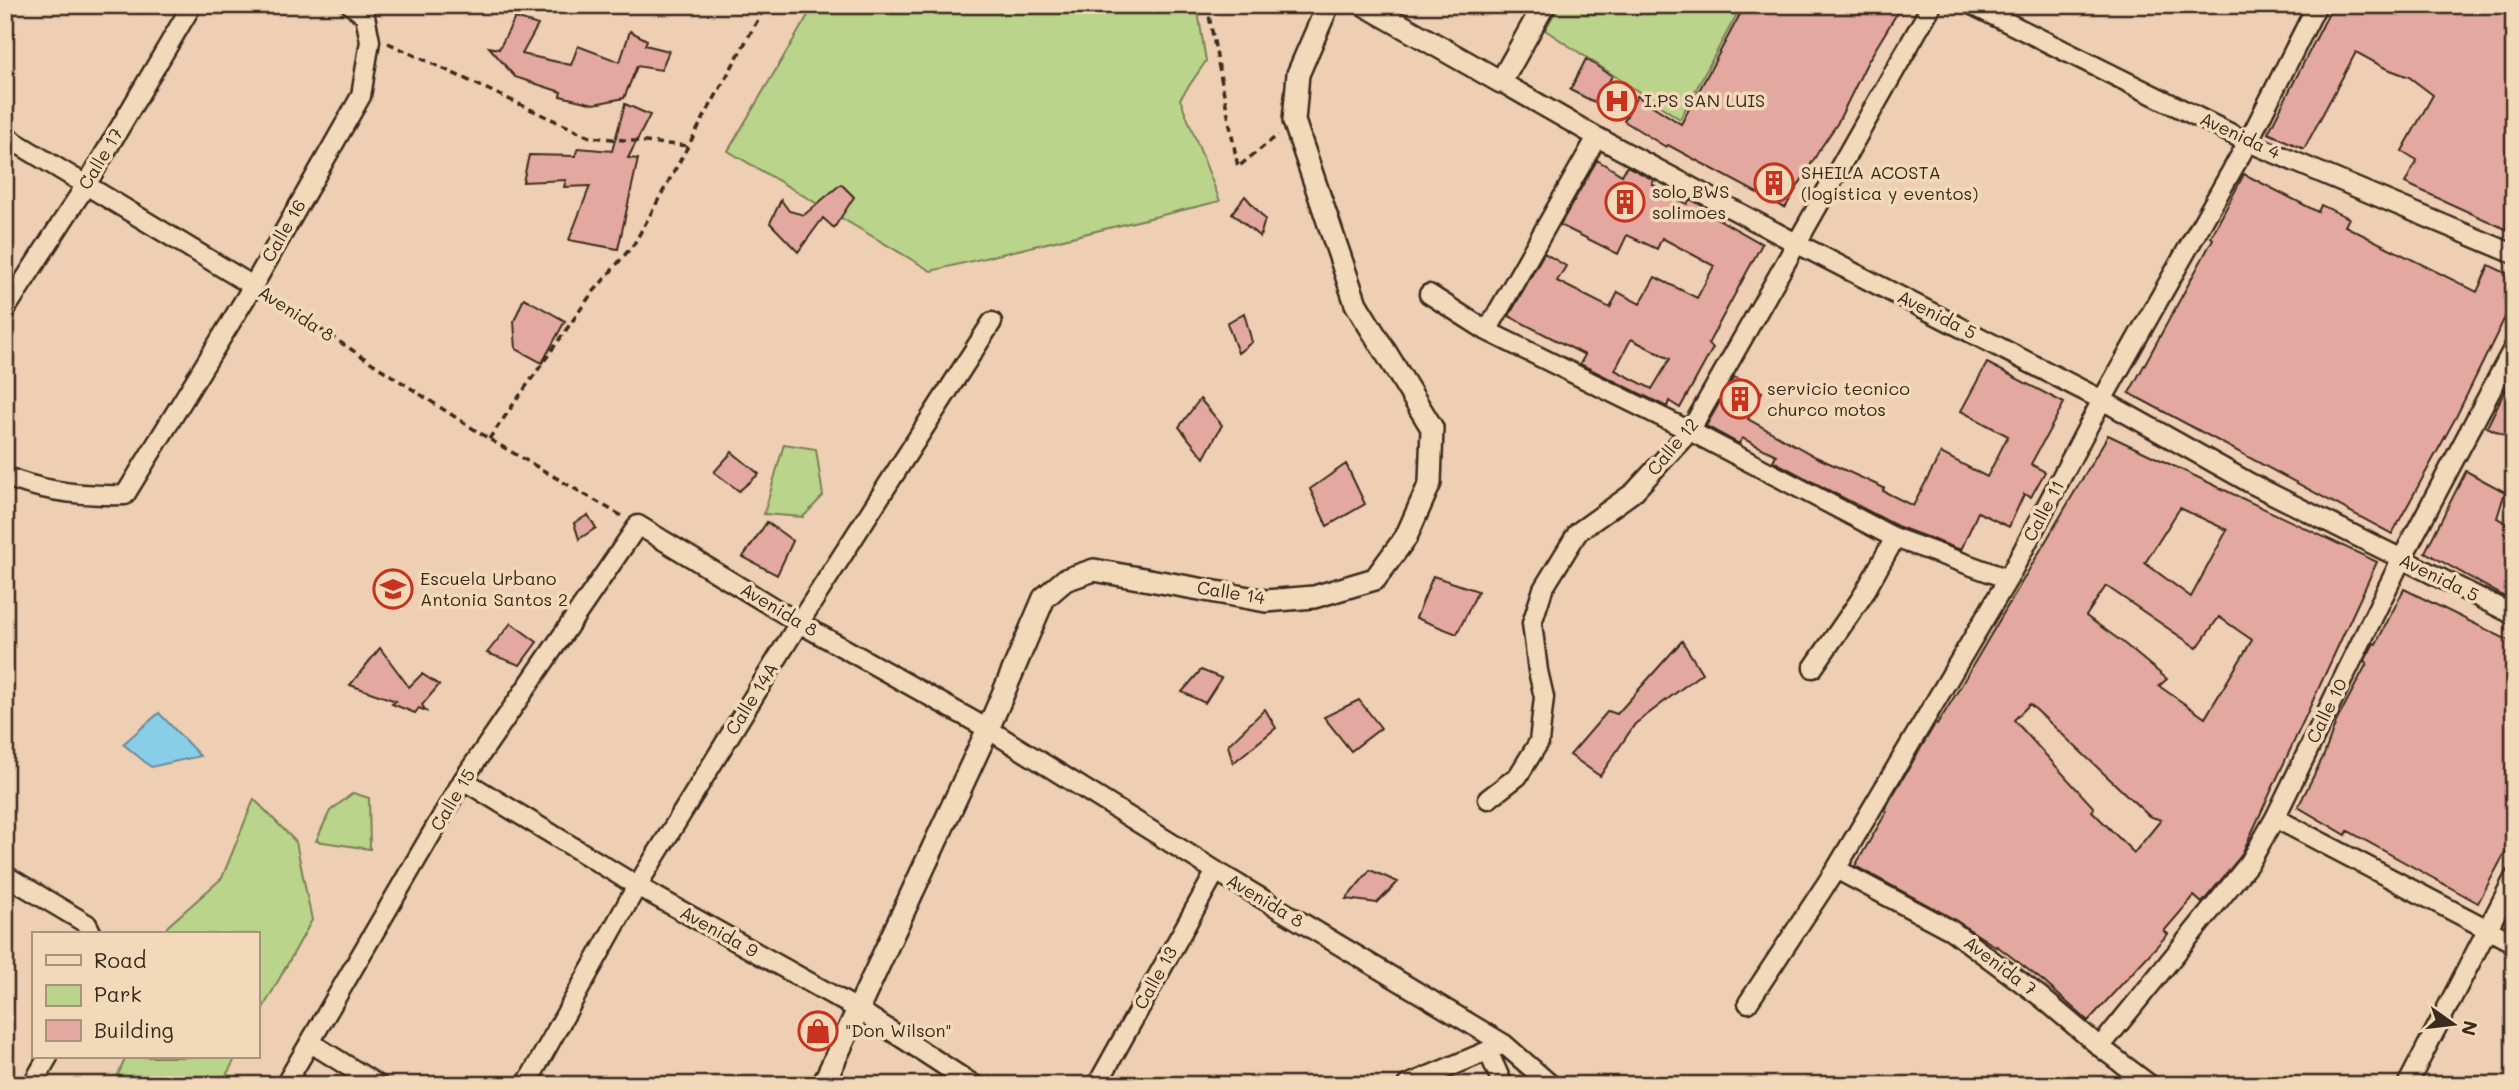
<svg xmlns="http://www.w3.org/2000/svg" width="2519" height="1090" viewBox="0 0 2519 1090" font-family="Mali,sans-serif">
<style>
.green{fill:#bad48b;stroke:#7a7f54;stroke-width:2}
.water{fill:#88cee9;stroke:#698c98;stroke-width:2}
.building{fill:#e3a9a0;stroke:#3b2a1e;stroke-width:2;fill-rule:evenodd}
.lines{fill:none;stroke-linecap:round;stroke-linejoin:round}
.minor-casing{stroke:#3b2a1e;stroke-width:23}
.tertiary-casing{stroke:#3b2a1e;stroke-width:26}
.path{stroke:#3b2a1e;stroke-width:3.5;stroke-dasharray:7 5;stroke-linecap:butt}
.minor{stroke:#f1d9b9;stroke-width:18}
.tertiary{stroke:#f1d9b9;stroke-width:21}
.labels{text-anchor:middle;stroke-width:7;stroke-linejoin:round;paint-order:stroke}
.poi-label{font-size:18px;fill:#3b2a1e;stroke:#f1d9b9;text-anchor:start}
.street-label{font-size:18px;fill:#3b2a1e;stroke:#f1d9b9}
</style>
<rect width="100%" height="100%" fill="#eecfb4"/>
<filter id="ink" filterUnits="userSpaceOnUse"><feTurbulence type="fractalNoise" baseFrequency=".0143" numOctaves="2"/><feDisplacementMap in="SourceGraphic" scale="14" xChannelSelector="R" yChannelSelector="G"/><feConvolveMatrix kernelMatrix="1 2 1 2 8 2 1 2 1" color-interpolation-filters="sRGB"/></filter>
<g filter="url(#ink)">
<path class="green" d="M814,5H1197L1206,61L1180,99L1220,201L931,271L728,151Z
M1559,5H1742L1680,119L1545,30Z
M784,444L816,449L823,496L803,517L764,514Z
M353,793L369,798L370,849L316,841L330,811Z
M254,799L296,842L312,920L257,1019V934H163L168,926L222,878Z
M126,1057H236L221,1085H113Z"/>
<path class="water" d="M159,713L200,756L151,767L123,744Z"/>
<path class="building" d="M1745,5H1902L1867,63L1837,124L1820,149L1785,208L1668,145L1666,147L1624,121L1637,96L1681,124Z
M2333,5H2514V233L2405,183L2417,160L2402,151L2433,95L2409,77L2385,68L2356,52L2304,149L2268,133Z
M515,18L538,25L522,54L571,65L578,46L620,62L630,31L647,40L645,45L669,51L661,70L637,66L624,98L594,104L560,96L561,92L515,77L489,47L499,49Z
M1586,59L1612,76L1596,103L1570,90Z
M625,104L650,115L628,158L638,159L618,249L569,240L590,186L564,187L566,180L523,182L529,155L575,156L578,148L612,151Z
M1597,160L1622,175L1627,166L1654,180L1652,184L1687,204L1690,199L1713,212L1711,215L1762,244L1708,344L1713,348L1680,408L1669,401L1667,407L1580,364L1585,355L1509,316L1544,253L1566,266L1557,281L1610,308L1618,292L1640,304L1655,277L1697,298L1714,266L1662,238L1657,249L1627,235L1618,254L1560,225ZM1631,339L1670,359L1652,389L1615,370Z
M2244,174L2318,212L2321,205L2349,218L2345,226L2477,292L2489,265L2514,277V299L2456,417L2392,534L2129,393L2213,239L2211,237Z
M841,184L854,197L834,228L823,218L798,252L770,223L781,200L789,211L804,215Z
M1245,196L1265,219L1260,237L1232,213Z
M524,298L565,321L542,363L516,349L514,321Z
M1244,313L1252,342L1238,353L1227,323Z
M1987,363L2064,403L2031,464L2045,472L2031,497L2024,494L2009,527L1978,512L1961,550L1897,526L1773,461L1776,455L1742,438L1739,444L1706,426L1734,377L1762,392L1748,419L1816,457L1884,488L1883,491L1913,506L1941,453L1987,477L2008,436L1961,411Z
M2514,372V440L2487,427Z
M1200,399L1222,425L1204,458L1179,427Z
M2108,435L2377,562L2241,856L2202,903L2194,896L2164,931L2168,934L2088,1021L2043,981L1997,946L1996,947L1952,918L1855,866L1887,811L1884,810L1935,724L1937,725L1959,689ZM2180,508L2227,530L2191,597L2145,563ZM2106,586L2197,648L2219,617L2252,640L2205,718L2159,686L2167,679L2121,641L2086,616ZM2030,704L2149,816L2161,820L2134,853L2092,811L2094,808L2014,720Z
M732,452L759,474L739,491L714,472Z
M1346,464L1365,504L1327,526L1310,489Z
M2466,471L2505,492L2497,518L2514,527V602L2425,552Z
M588,515L596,528L579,539L574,523Z
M767,522L793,541L777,575L743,557Z
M1433,576L1478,591L1457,634L1416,618Z
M2404,589L2514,643V836L2478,903L2348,831L2346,835L2298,807L2324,755L2336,722L2367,663L2364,662L2374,643L2376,644Z
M511,623L537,642L520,665L487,653Z
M1682,641L1702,673L1635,724L1600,776L1570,755L1608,711L1617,714Z
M380,648L409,687L422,674L439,685L422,705L426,711L419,708L415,713L392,704L396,701L350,685Z
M1201,670L1221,678L1205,703L1182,692Z
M1359,700L1381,728L1351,751L1324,717Z
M1265,709L1276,728L1233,763L1228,745Z
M1370,870L1398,882L1377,903L1346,899Z"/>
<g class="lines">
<g class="minor-casing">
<path id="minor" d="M1972,5L2248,142L2514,254
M1501,82L1597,137L1796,243L2102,400L2250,483L2514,615
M5,136L253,286
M1429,294L1487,331L1690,431L1895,538L2008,579
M5,310L86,185L192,5
M1487,331L1597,137
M5,476C42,492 85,496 125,495L253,286L361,96L370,41L365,16L351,5
M1813,668L1862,597L1895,538
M463,780L637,886L859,1010L974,1085
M1488,799L1518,776L1539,742L1544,697L1538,671L1532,623L1543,589L1578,532L1634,492L1690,431L1932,5
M2275,818L2514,943
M1836,869L1951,930L2041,997L2100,1047L2150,1085
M5,875L87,924L92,934
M1748,1003L1836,869L2008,579L2102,400L2248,142L2317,5
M311,1043L378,1085
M2100,1047L2250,862L2275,818L2401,560L2514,347
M1488,1051L1503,1085
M32,1085L48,1057
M285,1085L463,780L638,525L799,623L988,729L1216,871L1504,1044L1551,1085
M526,1085L637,886L799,623L992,322
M1097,1085L1216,871
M1407,1085L1504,1044
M2407,1085L2514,878"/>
</g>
<g class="tertiary-casing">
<path id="tertiary" d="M1365,5L1501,82L1544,5
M823,1085L988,729L1044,598L1065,580L1094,570L1266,601L1314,597L1375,579L1406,537L1430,483L1432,428L1356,304L1294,121L1298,74L1328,5"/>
</g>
<path class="path" d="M1207,5L1238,167L1278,135
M388,43L590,137L690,146
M269,296L489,439L622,516
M489,439L590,296L634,244L766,5"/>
<use href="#minor" class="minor"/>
<use href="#tertiary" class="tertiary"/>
</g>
</g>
<defs>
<g id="hospital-ring" transform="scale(2.0125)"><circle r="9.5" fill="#f1d9b9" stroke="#c8321e" stroke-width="1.5"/><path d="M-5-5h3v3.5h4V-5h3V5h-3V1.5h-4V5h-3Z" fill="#c8321e"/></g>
<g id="building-ring" transform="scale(2.0125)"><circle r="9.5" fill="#f1d9b9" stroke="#c8321e" stroke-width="1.5"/><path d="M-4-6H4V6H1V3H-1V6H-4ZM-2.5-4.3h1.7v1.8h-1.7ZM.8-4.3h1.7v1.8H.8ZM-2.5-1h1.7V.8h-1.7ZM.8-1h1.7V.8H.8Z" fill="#c8321e"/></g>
<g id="school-ring" transform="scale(2.0125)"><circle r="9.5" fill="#f1d9b9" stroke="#c8321e" stroke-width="1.5"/><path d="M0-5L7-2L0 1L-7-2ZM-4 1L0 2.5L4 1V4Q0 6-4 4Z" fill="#c8321e"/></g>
<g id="shop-ring" transform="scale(2.0125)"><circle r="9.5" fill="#f1d9b9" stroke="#c8321e" stroke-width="1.5"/><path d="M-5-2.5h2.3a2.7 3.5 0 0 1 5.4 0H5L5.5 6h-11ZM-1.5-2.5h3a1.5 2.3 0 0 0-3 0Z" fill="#c8321e"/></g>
</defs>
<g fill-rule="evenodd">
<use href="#hospital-ring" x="1617" y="101"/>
<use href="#building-ring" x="1774" y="183"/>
<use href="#building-ring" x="1625" y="202"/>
<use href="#building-ring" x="1740" y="399"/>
<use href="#school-ring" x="393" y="589"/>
<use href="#shop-ring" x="818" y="1031"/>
</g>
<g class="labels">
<g class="poi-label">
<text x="1644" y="107">I.PS SAN LUIS</text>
<text x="1801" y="179">SHEILA ACOSTA<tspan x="1801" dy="21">(logistica y eventos)</tspan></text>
<text x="1652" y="198">solo BWS<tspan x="1652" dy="21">solimoes</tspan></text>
<text x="1767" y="395">servicio tecnico<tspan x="1767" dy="21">churco motos</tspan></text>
<text x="420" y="585">Escuela Urbano<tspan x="420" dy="21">Antonia Santos 2</tspan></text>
<text x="845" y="1037">"Don Wilson"</text>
</g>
<g class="street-label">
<text transform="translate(2240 136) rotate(25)" y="6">Avenida 4</text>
<text transform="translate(101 159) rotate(-59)" y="6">Calle 17</text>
<text transform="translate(284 231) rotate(-60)" y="6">Calle 16</text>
<text transform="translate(296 314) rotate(33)" y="6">Avenida 8</text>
<text transform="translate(1937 315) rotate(27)" y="6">Avenida 5</text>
<text transform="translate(1673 447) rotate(-50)" y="6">Calle 12</text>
<text transform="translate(2044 511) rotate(-62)" y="6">Calle 11</text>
<text transform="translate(2439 578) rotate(26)" y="6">Avenida 5</text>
<text transform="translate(1231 593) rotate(9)" y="6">Calle 14</text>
<text transform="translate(779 610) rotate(31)" y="6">Avenida 8</text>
<text transform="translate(752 699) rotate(-58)" y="6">Calle 14A</text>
<text transform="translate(2327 711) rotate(-64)" y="6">Calle 10</text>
<text transform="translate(453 800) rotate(-59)" y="6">Calle 15</text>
<text transform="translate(1265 901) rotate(31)" y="6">Avenida 8</text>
<text transform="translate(719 932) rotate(29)" y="6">Avenida 9</text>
<text transform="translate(2000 966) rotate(37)" y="6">Avenida 7</text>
<text transform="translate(1156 978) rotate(-61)" y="6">Calle 13</text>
</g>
</g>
<rect width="2519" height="1090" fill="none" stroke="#f1d9b9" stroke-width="28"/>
<rect x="14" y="14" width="2491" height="1062" fill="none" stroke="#3b2a1e" stroke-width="2.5" filter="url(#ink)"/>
<rect x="32" y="932" width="228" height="126" fill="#f1d9b9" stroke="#a8937b" stroke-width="2"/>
<rect x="46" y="955" width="35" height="10" fill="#f1d9b9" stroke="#a8937b" stroke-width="2"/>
<text x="94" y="968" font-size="21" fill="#3b2a1e">Road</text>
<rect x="46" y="985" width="35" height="21" fill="#bad48b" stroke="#a8937b" stroke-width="2"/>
<text x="94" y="1002" font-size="21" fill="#3b2a1e">Park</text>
<rect x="46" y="1020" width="35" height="21" fill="#e3a9a0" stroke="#a8937b" stroke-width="2"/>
<text x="94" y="1038" font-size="21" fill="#3b2a1e">Building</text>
<g transform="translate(2453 1024) rotate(104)" stroke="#f1d9b9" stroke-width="5" paint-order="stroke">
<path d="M0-5L12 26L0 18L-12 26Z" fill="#3b2a1e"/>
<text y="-10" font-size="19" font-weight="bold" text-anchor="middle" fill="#3b2a1e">N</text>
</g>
</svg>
